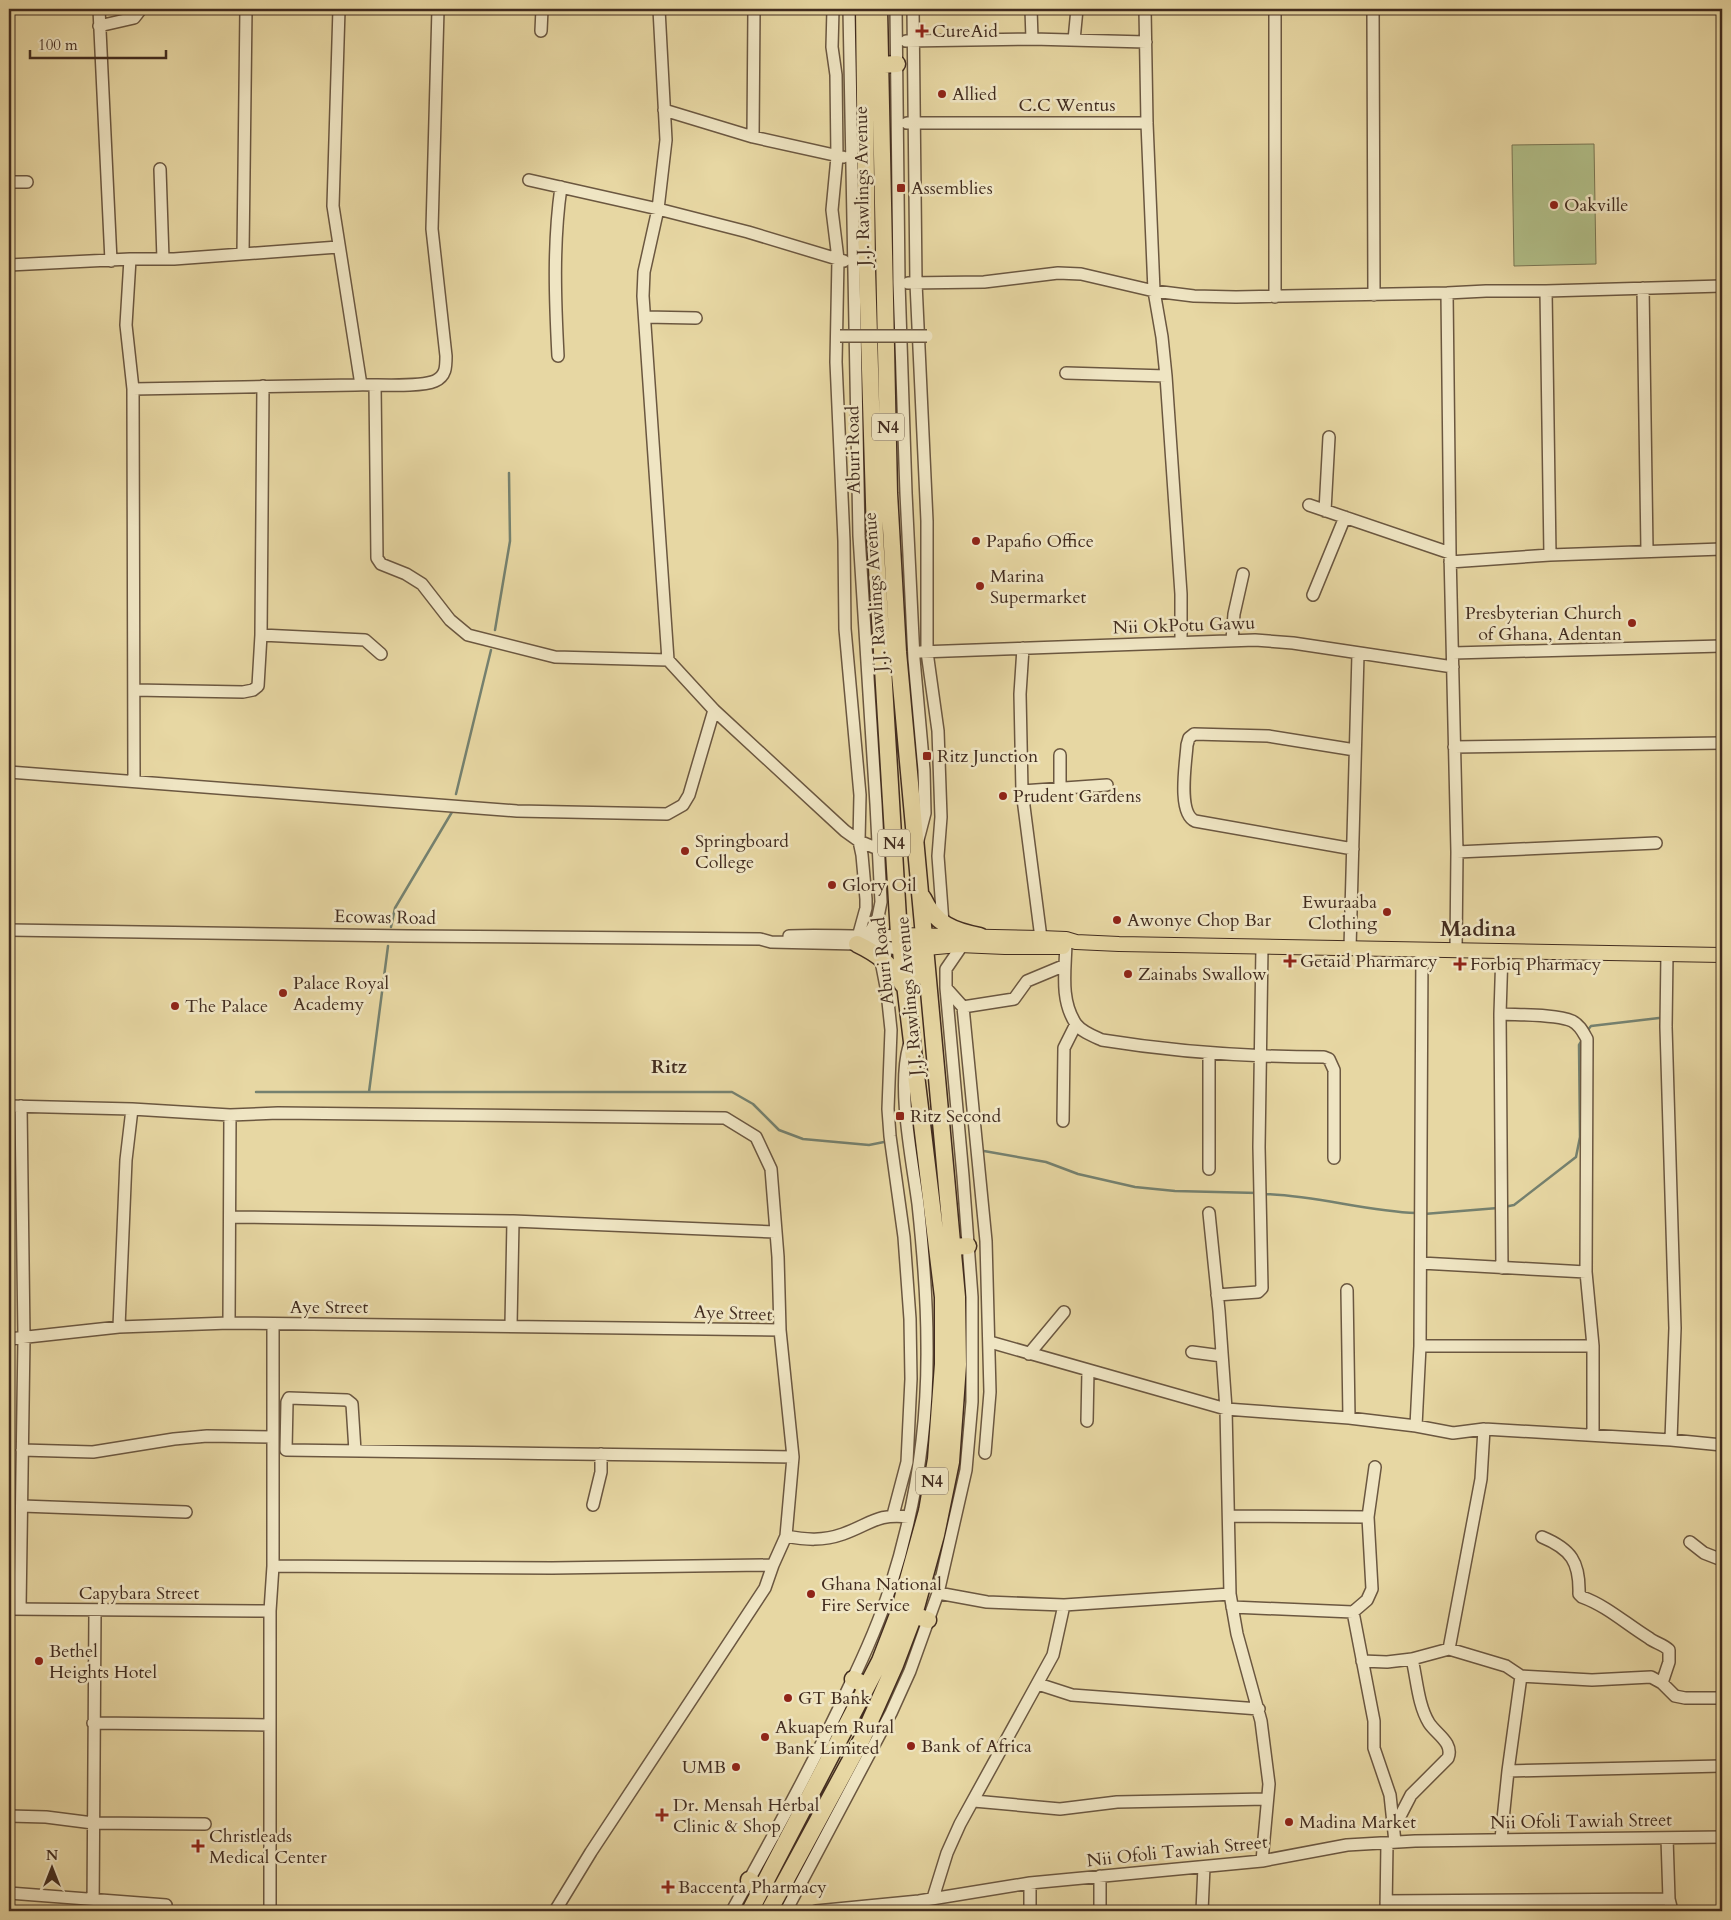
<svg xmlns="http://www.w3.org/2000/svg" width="1731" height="1920" viewBox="0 0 1731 1920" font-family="Cardo,serif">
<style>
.green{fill:#b1bf89;stroke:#7a7654}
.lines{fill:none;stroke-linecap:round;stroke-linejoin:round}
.stream{stroke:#75816f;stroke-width:2.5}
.minor-casing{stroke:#6b5740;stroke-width:14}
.major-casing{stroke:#422c1f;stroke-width:16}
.highway-casing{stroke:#422c1f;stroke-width:19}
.minor{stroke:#efe5c3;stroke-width:11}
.major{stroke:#e7d7a3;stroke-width:14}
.highway{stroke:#e7d7a3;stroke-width:16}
.minor-bridge-casing{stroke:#6b5740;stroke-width:14;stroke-linecap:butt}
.minor-bridge{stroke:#efe5c3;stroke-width:11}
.poi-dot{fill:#8f2418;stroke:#efe5c3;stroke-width:2}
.labels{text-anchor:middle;stroke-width:5;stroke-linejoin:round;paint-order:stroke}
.shield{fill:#efe5c3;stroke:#766450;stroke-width:1}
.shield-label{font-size:16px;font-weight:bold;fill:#422c1f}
.poi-label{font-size:18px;fill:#422c1f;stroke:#efe5c3;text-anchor:start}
.street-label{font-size:18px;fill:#422c1f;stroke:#efe5c3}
.neighbourhood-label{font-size:19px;font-weight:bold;fill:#422c1f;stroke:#efe5c3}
.district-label{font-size:22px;font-weight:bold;fill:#422c1f;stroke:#efe5c3}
</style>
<rect width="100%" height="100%" fill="#e7d7a3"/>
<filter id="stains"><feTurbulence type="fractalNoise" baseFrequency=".004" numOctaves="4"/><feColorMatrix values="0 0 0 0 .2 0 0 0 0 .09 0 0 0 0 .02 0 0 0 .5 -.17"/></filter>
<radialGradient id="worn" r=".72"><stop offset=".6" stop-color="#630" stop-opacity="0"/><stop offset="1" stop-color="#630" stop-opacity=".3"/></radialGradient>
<path class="green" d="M1594,144L1596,264L1514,266L1512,145Z"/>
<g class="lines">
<path class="stream" d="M495,630L510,541L509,473
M456,794L491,650
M391,927L395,908L452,812
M1587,1031L1591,1026L1659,1018
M256,1092H732L753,1104L779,1130L803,1139L869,1145L884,1142
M369,1092L388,946
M984,1151L1046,1162L1078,1174L1135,1187L1175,1191L1258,1193
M1263,1194C1315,1195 1365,1211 1416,1213
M1504,1207L1514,1205L1576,1157L1580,1137L1579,1045L1582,1040
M1424,1214L1498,1208"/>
<g class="minor-casing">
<path id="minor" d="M99,9L111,261
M339,9L333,206L361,385
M659,9L666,140L658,209L644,272L643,296L668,660L714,710L845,831L859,841L878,849
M833,9L832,47L836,75L837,157L832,210L838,259L836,362L844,541L845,629L860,795L859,841L862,855L866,899V908L858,937
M849,9L859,536L876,804L881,902L878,917L867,938
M896,9L899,283L906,493L914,659L924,770L925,813L918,840
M913,9L916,283L927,521V652L938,731L941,817L938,856L943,923
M1031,9L1032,39
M1145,9L1147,123L1154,291L1162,337L1166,376L1181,594V642
M1373,9L1374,295
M99,26L134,18L141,9
M541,31L542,9
M1074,40L1077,9
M906,41L1032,39L1146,42
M664,110L753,137L843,157
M907,123H1147
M753,137L754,9
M160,169L163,259
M529,180L658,209L748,232L844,261
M9,182H27
M243,253L246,9
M130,259L126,325L133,389L134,781
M9,265L130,259H174L338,247
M908,283L984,282L1058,273L1081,274L1154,291L1194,296L1236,297L1447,293L1486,291H1546L1722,286
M1643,288L1647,550
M1546,291L1550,555
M1447,293L1450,553L1457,852L1456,949
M1275,297V9
M645,317L696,318
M558,356C555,299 553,243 561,187
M1066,373L1166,376
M375,385L377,558L381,564L406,574L422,584L450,620L468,635L555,657L668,660
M133,389C207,388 281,386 355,385C373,384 419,388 435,381C446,376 446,367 446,356L432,229L438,9
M1309,505L1450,553
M1325,511L1329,437
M1450,562L1550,555L1722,549
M1313,595L1345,517
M261,635L365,640L381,654
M1232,640L1234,614L1243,574
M1023,648L1020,694L1022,791L1041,938
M920,652L1255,640L1293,643L1453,667
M1453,653L1722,646
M134,690L243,692L253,690L258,686L261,635L263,386
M1454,747L1722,743
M9,772L517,811L667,814L683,805L689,795L714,710
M1060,788V755
M1022,791L1107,785
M1353,849L1195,821C1177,813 1186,762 1187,745L1189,738L1194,734L1268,736L1355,750
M1457,852L1656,843
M9,930L408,936L760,939L771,942L857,944L900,949
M789,936C826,934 862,938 899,935
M1066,940C1066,967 1059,999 1076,1024C1082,1032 1093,1036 1102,1040C1176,1052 1250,1057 1324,1057L1329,1059L1334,1070V1158
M1350,948L1358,654
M1502,951L1500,1014L1502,1268
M1667,954L1666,1027L1675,1328L1671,1440
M880,956L887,992L891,1030L888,1109L890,1136L904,1237L910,1319L911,1379L907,1462L893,1515
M946,988L963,1007L986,1241L990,1392L985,1453
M963,1007L1014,999L1027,981L1063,966
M1500,1014C1519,1015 1557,1014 1572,1021C1580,1025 1583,1032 1587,1039L1586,1272L1593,1346V1435
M1209,1053V1169
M9,1106L132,1109L126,1160L119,1327
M132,1109L230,1115L278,1113L725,1118L756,1137L771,1169L778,1257L780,1330
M1063,1121L1064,1048L1076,1024
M1209,1213L1219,1311L1226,1409L1230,1594L1237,1634L1261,1721L1269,1784L1262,1861
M231,1217L513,1221L775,1232
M1421,1263L1586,1272
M1347,1290L1349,1418
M1217,1295L1258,1292L1262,1288L1259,1147L1262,947
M229,1323L230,1115
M511,1325L513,1221
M9,1339L119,1327L229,1323L780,1330L793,1457L786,1536L773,1565L552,1568L273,1566
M990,1342L1226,1409L1349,1418L1416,1426L1453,1433L1484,1429L1671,1440L1722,1445
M1420,1346H1593
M1192,1352L1222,1356
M1029,1354L1064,1312
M1087,1421L1088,1370
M1416,1426L1420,1346L1422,949
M22,1450L93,1452L174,1439L207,1436L273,1437
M355,1451L352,1404L347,1400L289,1398L287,1402L286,1450C455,1453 624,1454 793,1457
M593,1505L601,1472V1454
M22,1506L186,1512
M1229,1516L1368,1517
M786,1536C806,1540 823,1541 843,1534C871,1524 877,1513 909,1517
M1542,1537C1571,1549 1580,1562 1579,1594L1582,1597C1607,1606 1626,1624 1649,1638C1655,1643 1663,1644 1669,1650V1662L1662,1683
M1690,1542L1704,1553L1722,1560
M938,1593L987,1602L1064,1605L1230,1594
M1232,1607L1353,1612L1367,1600L1372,1589L1368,1517L1375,1467
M9,1609L270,1611
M20,1609L24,1338L21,1106
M1353,1612L1374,1721V1748L1390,1795L1395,1842
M1449,1649L1481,1479L1484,1429
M1362,1661L1387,1662L1412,1659L1449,1649L1506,1666L1521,1676L1592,1680L1651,1677L1662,1683L1675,1696L1685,1698H1722
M1038,1684L1072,1695L1259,1709
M93,1723L270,1725
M1508,1771L1722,1766
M974,1801L1060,1809L1117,1802L1267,1799
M9,1816L46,1817L93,1823L205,1824
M1395,1826L1411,1795L1448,1758C1454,1743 1436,1734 1429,1723C1418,1705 1417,1680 1412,1659
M1667,1838L1669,1899L1672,1911
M1501,1839L1508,1771L1521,1676
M1030,1883V1911
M9,1893L166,1905
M933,1898L947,1853L960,1824L1053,1655L1064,1605
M1386,1901L1669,1899
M93,1911L95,1611
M270,1911V1611L273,1566V1324
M555,1911L591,1852L765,1588L773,1565
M732,1911C772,1838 813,1765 848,1689C864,1656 879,1623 890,1588C915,1510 928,1427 927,1345C927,1299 923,1251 918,1204C912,1159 897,1088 909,1046
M786,1911L891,1713L910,1671L938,1593L966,1470L972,1402V1297L963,1176L946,988V969L959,950V945
M816,1911L919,1901L1030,1883L1262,1861L1347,1845L1415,1841L1722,1837
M1100,1911V1876
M1202,1911L1204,1867
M1386,1911L1387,1843"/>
</g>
<g class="major-casing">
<path id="major" d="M899,935L1041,938L1066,939L1076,942L1119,944L1722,955
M915,949L959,945L1005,947H1063"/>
</g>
<g class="highway-casing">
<path id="highway" d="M880,65L897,64
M923,898C935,924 954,931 980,936
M899,935C916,947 916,957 918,976
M857,944C878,954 892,965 903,985
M952,1247L968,1246
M914,1615L928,1620
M853,1679L867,1686
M749,1880L761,1889
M750,1911L880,1661L899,1612L927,1511L936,1459L943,1364V1297L899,935L875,535L867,269L864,9
M769,1911L862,1739L895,1665L914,1615L936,1535L951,1462L958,1365L957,1297L898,652L889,493L879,9"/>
</g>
<use href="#minor" class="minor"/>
<use href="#major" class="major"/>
<use href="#highway" class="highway"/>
<g class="minor-bridge-casing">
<path id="minor-bridge" d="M840,336H927"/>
</g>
<use href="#minor-bridge" class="minor-bridge"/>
</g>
<g class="poi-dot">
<path d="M919.5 23.5h5v5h5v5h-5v5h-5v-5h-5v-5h5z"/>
<circle cx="942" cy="94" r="5"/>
<rect x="896" y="183" width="10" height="10" rx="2.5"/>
<circle cx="1554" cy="205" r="5"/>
<circle cx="976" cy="541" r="5"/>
<circle cx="980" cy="586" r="5"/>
<circle cx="1632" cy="623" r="5"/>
<rect x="922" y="751" width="10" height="10" rx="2.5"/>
<circle cx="1003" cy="796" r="5"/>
<circle cx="685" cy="851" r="5"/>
<circle cx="832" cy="885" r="5"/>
<circle cx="1387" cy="912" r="5"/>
<circle cx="1117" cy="920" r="5"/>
<path d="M1287.5 953.5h5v5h5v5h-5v5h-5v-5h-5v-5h5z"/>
<path d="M1457.5 956.5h5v5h5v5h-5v5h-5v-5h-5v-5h5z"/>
<circle cx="1128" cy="974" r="5"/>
<circle cx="283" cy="993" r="5"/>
<circle cx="175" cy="1006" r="5"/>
<rect x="895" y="1111" width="10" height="10" rx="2.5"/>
<circle cx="811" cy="1594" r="5"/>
<circle cx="39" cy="1661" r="5"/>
<circle cx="788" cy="1698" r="5"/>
<circle cx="765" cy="1737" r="5"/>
<circle cx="911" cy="1746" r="5"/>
<circle cx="736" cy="1767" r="5"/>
<path d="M659.5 1807.5h5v5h5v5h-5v5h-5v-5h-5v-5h5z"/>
<circle cx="1289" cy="1822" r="5"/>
<path d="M195.5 1838.5h5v5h5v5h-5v5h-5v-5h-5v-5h5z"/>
<path d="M665.5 1879.5h5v5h5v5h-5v5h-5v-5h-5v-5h5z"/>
</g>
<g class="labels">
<g class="shield">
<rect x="872" y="413.5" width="32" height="27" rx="4"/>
<rect x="878" y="829.5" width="32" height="27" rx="4"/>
<rect x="916" y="1467.5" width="32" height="27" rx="4"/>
</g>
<g class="shield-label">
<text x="888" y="433">N4</text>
<text x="894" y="849">N4</text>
<text x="932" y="1487">N4</text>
</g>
<g class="poi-label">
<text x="932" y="37">CureAid</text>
<text x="952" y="100">Allied</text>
<text x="911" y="194">Assemblies</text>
<text x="1564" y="211">Oakville</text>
<text x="986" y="547">Papafio Office</text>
<text x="990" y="582">Marina<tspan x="990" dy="21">Supermarket</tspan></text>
<text x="1622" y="619" text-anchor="end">Presbyterian Church<tspan x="1622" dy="21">of Ghana, Adentan</tspan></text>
<text x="937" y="762">Ritz Junction</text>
<text x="1013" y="802">Prudent Gardens</text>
<text x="695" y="847">Springboard<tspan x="695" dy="21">College</tspan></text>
<text x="842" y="891">Glory Oil</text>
<text x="1377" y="908" text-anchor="end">Ewuraaba<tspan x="1377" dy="21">Clothing</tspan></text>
<text x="1127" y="926">Awonye Chop Bar</text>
<text x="1300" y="967">Getaid Pharmarcy</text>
<text x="1470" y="970">Forbiq Pharmacy</text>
<text x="1138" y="980">Zainabs Swallow</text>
<text x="293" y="989">Palace Royal<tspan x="293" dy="21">Academy</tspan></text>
<text x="185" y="1012">The Palace</text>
<text x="910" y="1122">Ritz Second</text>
<text x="821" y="1590">Ghana National<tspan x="821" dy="21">Fire Service</tspan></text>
<text x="49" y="1657">Bethel<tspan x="49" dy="21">Heights Hotel</tspan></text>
<text x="798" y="1704">GT Bank</text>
<text x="775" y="1733">Akuapem Rural<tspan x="775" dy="21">Bank Limited</tspan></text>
<text x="921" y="1752">Bank of Africa</text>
<text x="726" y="1773" text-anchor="end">UMB</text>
<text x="673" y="1811">Dr. Mensah Herbal<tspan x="673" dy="21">Clinic &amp; Shop</tspan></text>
<text x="1299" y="1828">Madina Market</text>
<text x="209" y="1842">Christleads<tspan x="209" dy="21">Medical Center</tspan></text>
<text x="678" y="1893">Baccenta Pharmacy</text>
</g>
<g class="street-label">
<text x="1067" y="111">C.C Wentus</text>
<text transform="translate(862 186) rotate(-91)" y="6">J.J. Rawlings Avenue</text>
<text transform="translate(853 450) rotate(-91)" y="6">Aburi Road</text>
<text transform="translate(875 592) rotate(-94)" y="6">J.J. Rawlings Avenue</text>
<text transform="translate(1184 625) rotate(-2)" y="6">Nii OkPotu Gawu</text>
<text transform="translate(385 917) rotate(1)" y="6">Ecowas Road</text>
<text transform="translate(883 961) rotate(-96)" y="6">Aburi Road</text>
<text transform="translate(909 996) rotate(-95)" y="6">J.J. Rawlings Avenue</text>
<text x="329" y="1313">Aye Street</text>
<text transform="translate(733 1313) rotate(2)" y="6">Aye Street</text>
<text x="139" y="1599">Capybara Street</text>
<text transform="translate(1581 1821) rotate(-1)" y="6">Nii Ofoli Tawiah Street</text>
<text transform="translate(1177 1851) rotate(-6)" y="6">Nii Ofoli Tawiah Street</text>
</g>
<g class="neighbourhood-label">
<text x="669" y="1073">Ritz</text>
</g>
<g class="district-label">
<text x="1478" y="936">Madina</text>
</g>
</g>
<rect width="1731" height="1920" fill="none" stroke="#e7d7a3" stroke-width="30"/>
<rect x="10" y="10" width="1711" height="1900" fill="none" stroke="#422c1f" stroke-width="2.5"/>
<rect x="15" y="15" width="1701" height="1890" fill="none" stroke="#422c1f"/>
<g transform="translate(52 1868)" stroke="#efe5c3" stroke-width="4" paint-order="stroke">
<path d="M0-4L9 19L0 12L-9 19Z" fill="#422c1f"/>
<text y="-8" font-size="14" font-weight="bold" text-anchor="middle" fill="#422c1f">N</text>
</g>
<path d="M30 50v8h136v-8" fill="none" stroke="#422c1f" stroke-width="2.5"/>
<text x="38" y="50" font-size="15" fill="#422c1f" stroke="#efe5c3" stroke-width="4" paint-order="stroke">100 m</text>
<rect width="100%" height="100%" filter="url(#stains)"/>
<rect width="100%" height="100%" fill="url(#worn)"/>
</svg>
